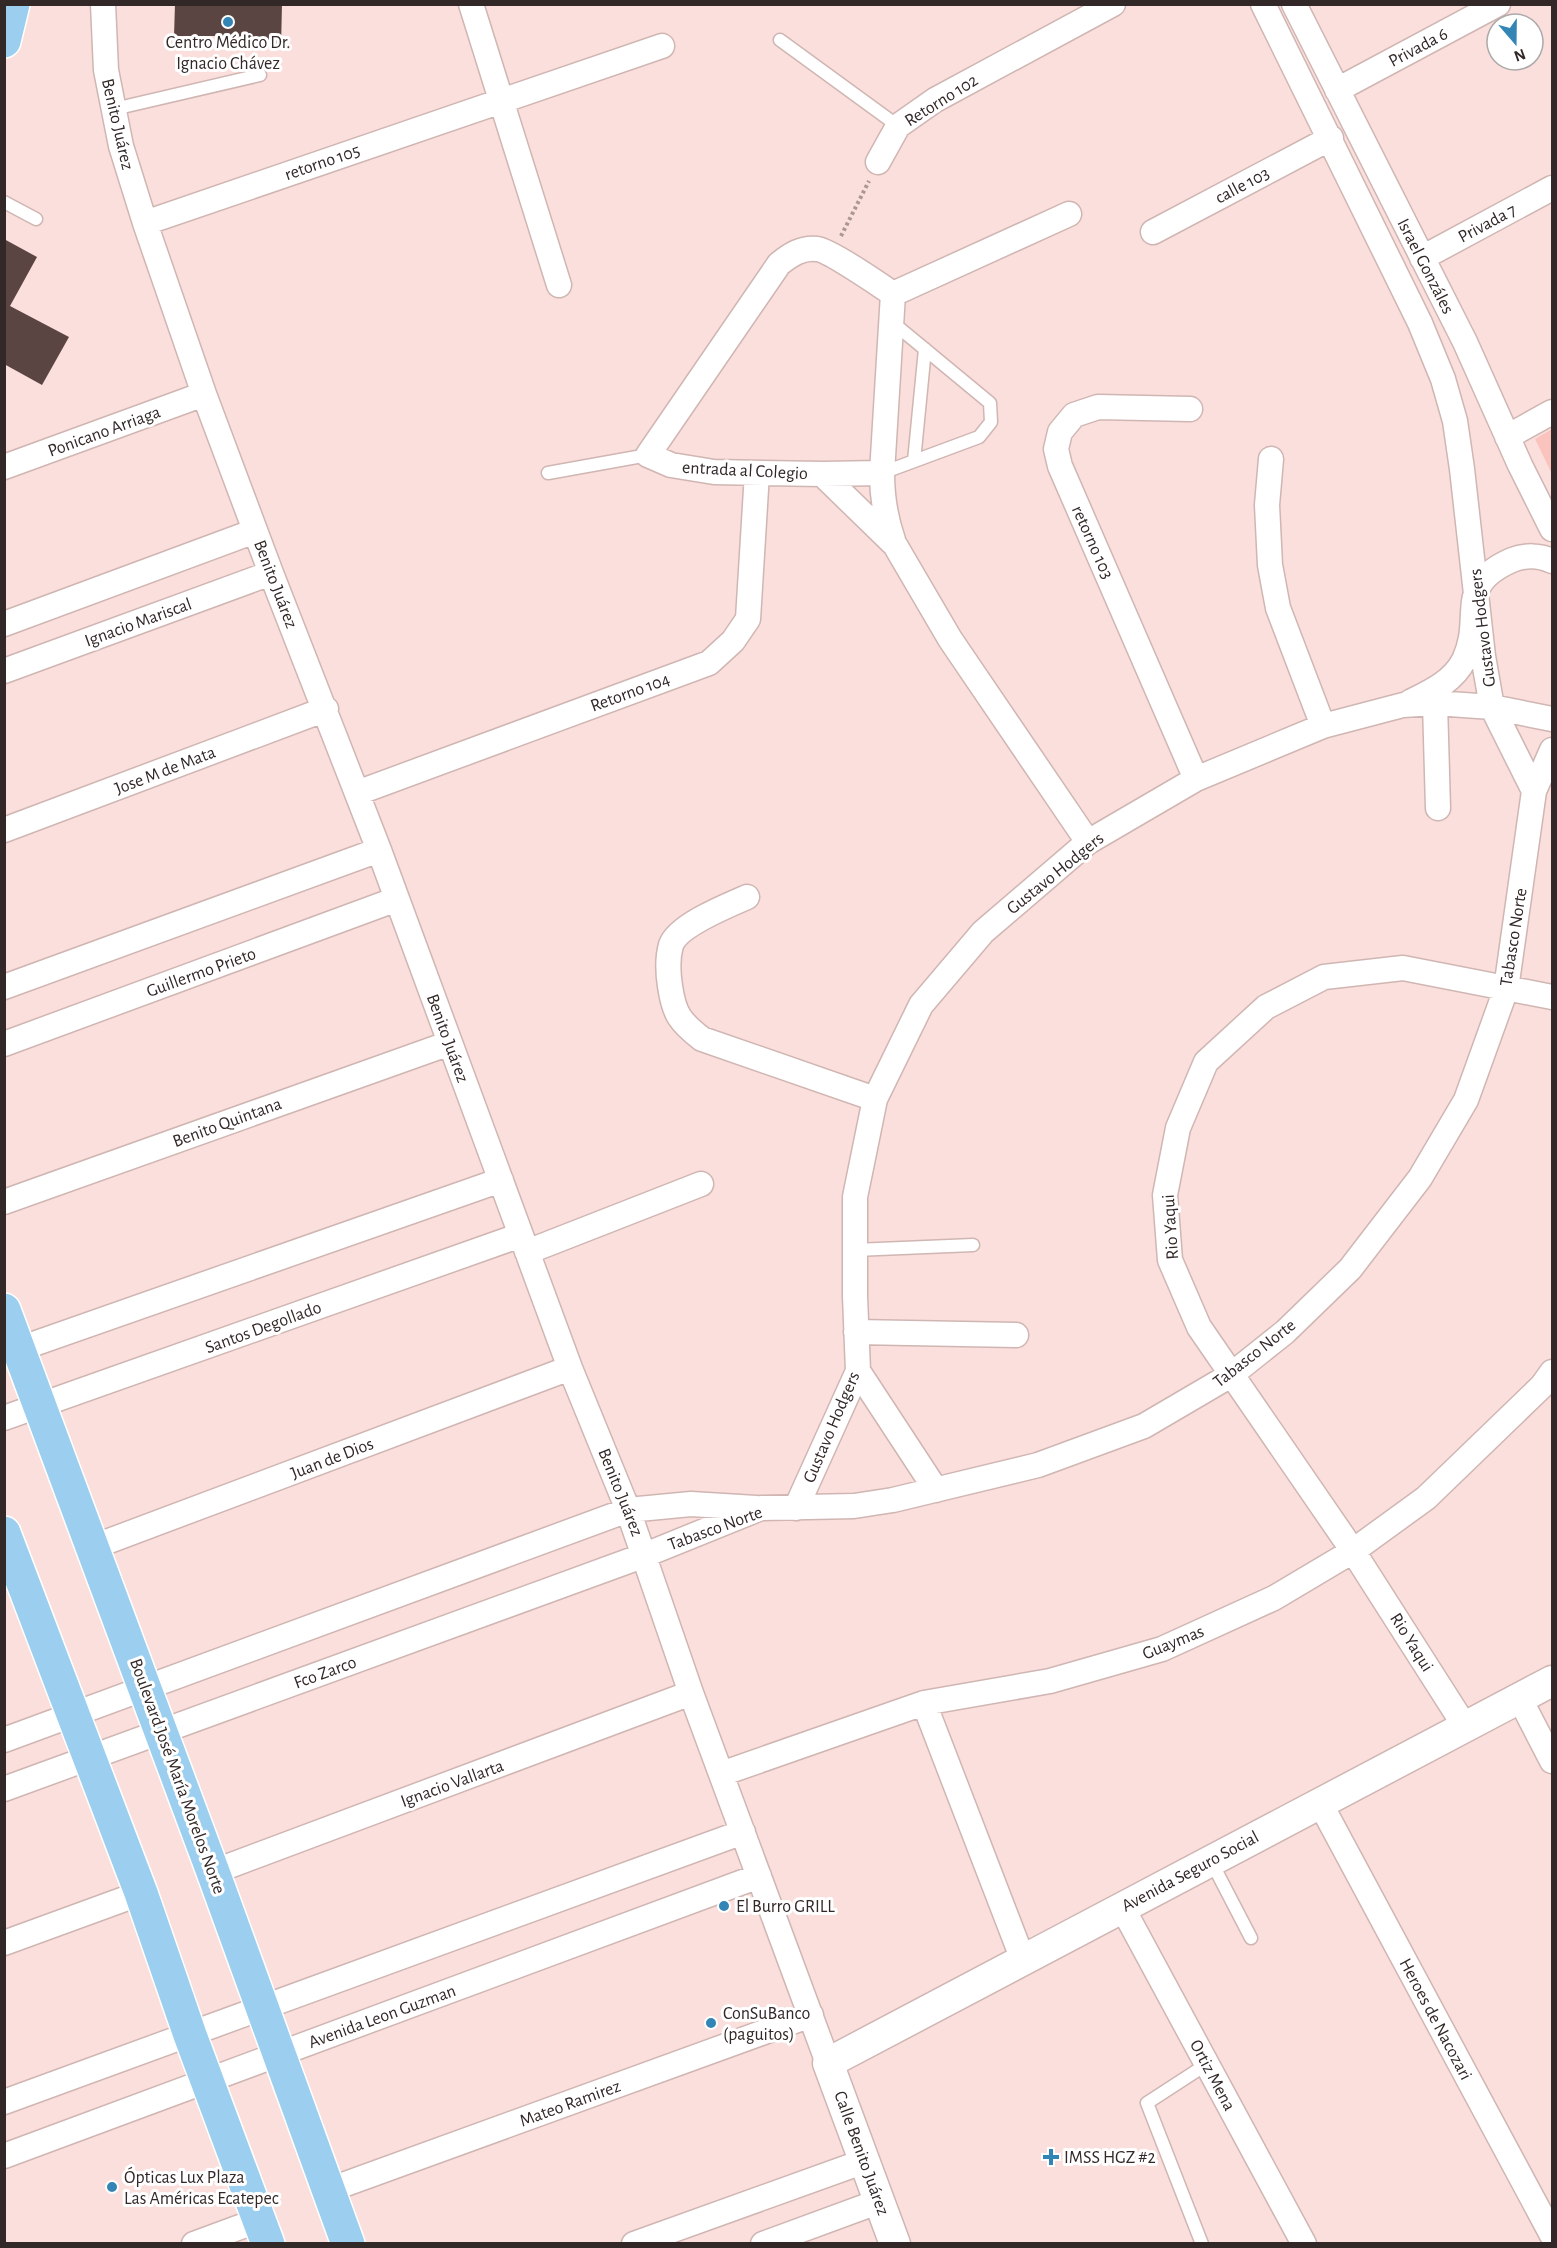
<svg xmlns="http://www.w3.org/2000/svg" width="1557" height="2248" viewBox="0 0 1557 2248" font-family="'Alegreya Sans',sans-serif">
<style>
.green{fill:#fbc3bd}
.building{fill:#5b4543}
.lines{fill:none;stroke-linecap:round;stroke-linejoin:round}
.service-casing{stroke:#d0b6b3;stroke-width:15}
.minor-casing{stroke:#d0b6b3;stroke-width:27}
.tertiary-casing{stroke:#d0b6b3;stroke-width:33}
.primary-casing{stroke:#fff;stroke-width:36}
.path{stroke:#aa9694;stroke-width:4;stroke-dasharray:3 3;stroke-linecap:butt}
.service{stroke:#fff;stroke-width:12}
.minor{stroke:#fff;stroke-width:24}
.tertiary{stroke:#fff;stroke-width:30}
.primary{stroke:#9ccfef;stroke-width:33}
.poi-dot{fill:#3285b5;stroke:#fff;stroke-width:2}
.labels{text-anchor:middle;stroke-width:6;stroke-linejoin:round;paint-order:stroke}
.poi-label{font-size:18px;fill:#322827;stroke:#fff;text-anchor:start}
.street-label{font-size:18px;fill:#322827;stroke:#fff}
</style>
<rect width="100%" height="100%" fill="#fadfdc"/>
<path class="green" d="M1552,429V474L1535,439Z"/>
<path class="building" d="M175,4H282L281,47H237V36H174Z
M4,239L37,257L10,306L69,337L42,385L4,364Z"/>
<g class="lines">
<g class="service-casing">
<path id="service" d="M780,40L898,126
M114,109L260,75
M4,202L36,219
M914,461L925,349
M548,473L648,455
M882,473L979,437L991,422L990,403L892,322
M855,1250L973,1245
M1211,1861L1251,1938
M1202,2244L1147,2103L1207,2064"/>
</g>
<g class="minor-casing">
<path id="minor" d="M103,4L106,70L121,146L145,223L204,394L271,573L379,850L570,1368L628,1510L691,1693L828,2063
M471,4L559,285
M1263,4L1420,323L1443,379L1455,421L1462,469L1483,656L1492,707L1534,791
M1294,4L1465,342L1520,465L1552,529
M1337,90L1498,4
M878,162L898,126L935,100L1113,4
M145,223L662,46
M1153,232L1331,138
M1422,258L1552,188
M893,294C880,285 829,250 817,249C802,247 790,255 779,264L648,455L671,465L714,472L822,474L895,545L950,639L1088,842
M1190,409L1098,407L1074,415L1060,432L1056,449L1060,466L1196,779
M1507,437L1552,412
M1271,459L1267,505L1270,565L1278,608L1323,726
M4,467L204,394
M822,474L882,473
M893,540C885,517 882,498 882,473L893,294L1069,214
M4,624L255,531
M4,671L271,573
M1410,702C1430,692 1453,682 1464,660C1485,616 1453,586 1512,560C1525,555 1540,555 1552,561
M1435,703L1438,808
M357,793L709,663L733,641L748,619L757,473
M4,830L326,709
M747,897C729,905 678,925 671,945C667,959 668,973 670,986C674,1014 680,1022 702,1039L875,1099
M4,987L379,850
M4,1044L397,899
M4,1202L450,1043
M527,1252L701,1184
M856,1332L1016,1335
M5,1354L501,1180
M858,1371L936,1490
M4,1418L521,1235
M796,1508L858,1371L855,1296V1197L875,1099L921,1005L983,932L1088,842L1196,779L1323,726L1403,705L1435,703L1492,707L1552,719
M93,1547L570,1368
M1520,1699L1552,1761
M924,1703L1023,1960
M1466,1728L1353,1551L1199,1327L1170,1260L1165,1195L1178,1128L1206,1062L1266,1007L1324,977L1403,968L1552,997
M4,1740L628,1510L691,1504L756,1508
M721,1774L924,1703L1050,1681L1162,1649L1274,1598L1353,1551L1426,1498L1542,1386L1552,1372
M4,1789L645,1555L761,1508L854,1506L893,1500L1038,1465L1144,1426L1231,1375L1285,1332L1350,1269L1420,1178L1466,1100L1506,989L1534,791L1552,750
M1320,1803L1552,2235
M213,1872L691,1693
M1122,1907L1304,2244
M4,1943L141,1893
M4,2102L743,1832
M4,2156L759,1876
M329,2190L811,2015
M194,2244L259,2220
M634,2244L865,2161
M763,2244L880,2201"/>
</g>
<g class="tertiary-casing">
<path id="tertiary" d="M895,2244L828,2063L1552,1681"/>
</g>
<g class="primary-casing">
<path id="primary" d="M4,41L13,4
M4,1310L213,1872L348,2244
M4,1533L141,1893L190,2035L268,2244"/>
</g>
<path class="path" d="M841,236L869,181"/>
<use href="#service" class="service"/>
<use href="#minor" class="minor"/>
<use href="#tertiary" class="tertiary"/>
<use href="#primary" class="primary"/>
</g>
<g class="poi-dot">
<circle cx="228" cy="22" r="6"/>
<circle cx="724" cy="1906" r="6"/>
<circle cx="711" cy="2023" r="6"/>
<path d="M1048 2148h6v6h6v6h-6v6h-6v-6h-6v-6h6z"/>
<circle cx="112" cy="2187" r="6"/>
</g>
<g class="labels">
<g class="poi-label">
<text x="228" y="48" text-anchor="middle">Centro Médico Dr.<tspan x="228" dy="21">Ignacio Chávez</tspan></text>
<text x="736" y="1912">El Burro GRILL</text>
<text x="723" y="2019">ConSuBanco<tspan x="723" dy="21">(paguitos)</tspan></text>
<text x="1064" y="2163">IMSS HGZ #2</text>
<text x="124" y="2183">Ópticas Lux Plaza<tspan x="124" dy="21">Las Américas Ecatepec</tspan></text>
</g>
<g class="street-label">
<text transform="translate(1418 47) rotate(-28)" y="6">Privada 6</text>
<text transform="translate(941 100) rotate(-32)" y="6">Retorno 102</text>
<text transform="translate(118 124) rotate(77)" y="6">Benito Juárez</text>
<text transform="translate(322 162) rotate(-19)" y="6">retorno 105</text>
<text transform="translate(1242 185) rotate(-28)" y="6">calle 103</text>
<text transform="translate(1487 223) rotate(-28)" y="6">Privada 7</text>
<text transform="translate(1426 266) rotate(63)" y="6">Israel Gonzáles</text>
<text transform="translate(104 431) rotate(-20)" y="6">Ponicano Arriaga</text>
<text transform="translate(745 470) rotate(3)" y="6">entrada al Colegio</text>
<text transform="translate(1093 542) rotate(66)" y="6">retorno 103</text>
<text transform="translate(276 584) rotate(69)" y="6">Benito Juárez</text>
<text transform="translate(138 622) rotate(-20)" y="6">Ignacio Mariscal</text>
<text transform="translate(1482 628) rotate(-97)" y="6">Gustavo Hodgers</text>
<text transform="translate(630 692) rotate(-20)" y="6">Retorno 104</text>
<text transform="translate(165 770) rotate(-21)" y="6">Jose M de Mata</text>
<text transform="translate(1055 873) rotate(-39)" y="6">Gustavo Hodgers</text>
<text transform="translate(1513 937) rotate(-81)" y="6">Tabasco Norte</text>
<text transform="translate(201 972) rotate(-20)" y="6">Guillermo Prieto</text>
<text transform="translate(448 1038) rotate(70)" y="6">Benito Juárez</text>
<text transform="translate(227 1122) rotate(-20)" y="6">Benito Quintana</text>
<text transform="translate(1170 1227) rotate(-94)" y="6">Rio Yaqui</text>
<text transform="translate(263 1327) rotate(-20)" y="6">Santos Degollado</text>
<text transform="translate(1254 1353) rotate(-38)" y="6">Tabasco Norte</text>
<text transform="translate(831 1427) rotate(-67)" y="6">Gustavo Hodgers</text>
<text transform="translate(332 1458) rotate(-21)" y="6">Juan de Dios</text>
<text transform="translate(621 1492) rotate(68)" y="6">Benito Juárez</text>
<text transform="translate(715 1528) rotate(-20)" y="6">Tabasco Norte</text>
<text transform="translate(1173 1642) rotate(-22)" y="6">Guaymas</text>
<text transform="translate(1412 1642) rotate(58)" y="6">Rio Yaqui</text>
<text transform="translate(325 1672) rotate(-20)" y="6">Fco Zarco</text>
<text transform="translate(178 1776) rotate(70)" y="6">Boulevard José María Morelos Norte</text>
<text transform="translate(452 1783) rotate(-20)" y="6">Ignacio Vallarta</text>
<text transform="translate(1190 1871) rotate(-28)" y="6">Avenida Seguro Social</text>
<text transform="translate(382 2016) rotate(-20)" y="6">Avenida Leon Guzman</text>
<text transform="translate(1436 2019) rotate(62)" y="6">Heroes de Nacozari</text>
<text transform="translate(1213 2075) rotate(62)" y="6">Ortiz Mena</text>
<text transform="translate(570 2103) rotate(-20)" y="6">Mateo Ramirez</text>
<text transform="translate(862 2153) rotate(70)" y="6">Calle Benito Juárez</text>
</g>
</g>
<rect width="1557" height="2248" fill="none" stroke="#322827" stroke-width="12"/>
<g transform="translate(1515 42) rotate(160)"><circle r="28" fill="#ffffff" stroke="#ada9a9" stroke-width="1.5"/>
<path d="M0-4.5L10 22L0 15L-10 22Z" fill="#3285b5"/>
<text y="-9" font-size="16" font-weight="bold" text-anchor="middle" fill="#322827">N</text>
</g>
</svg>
